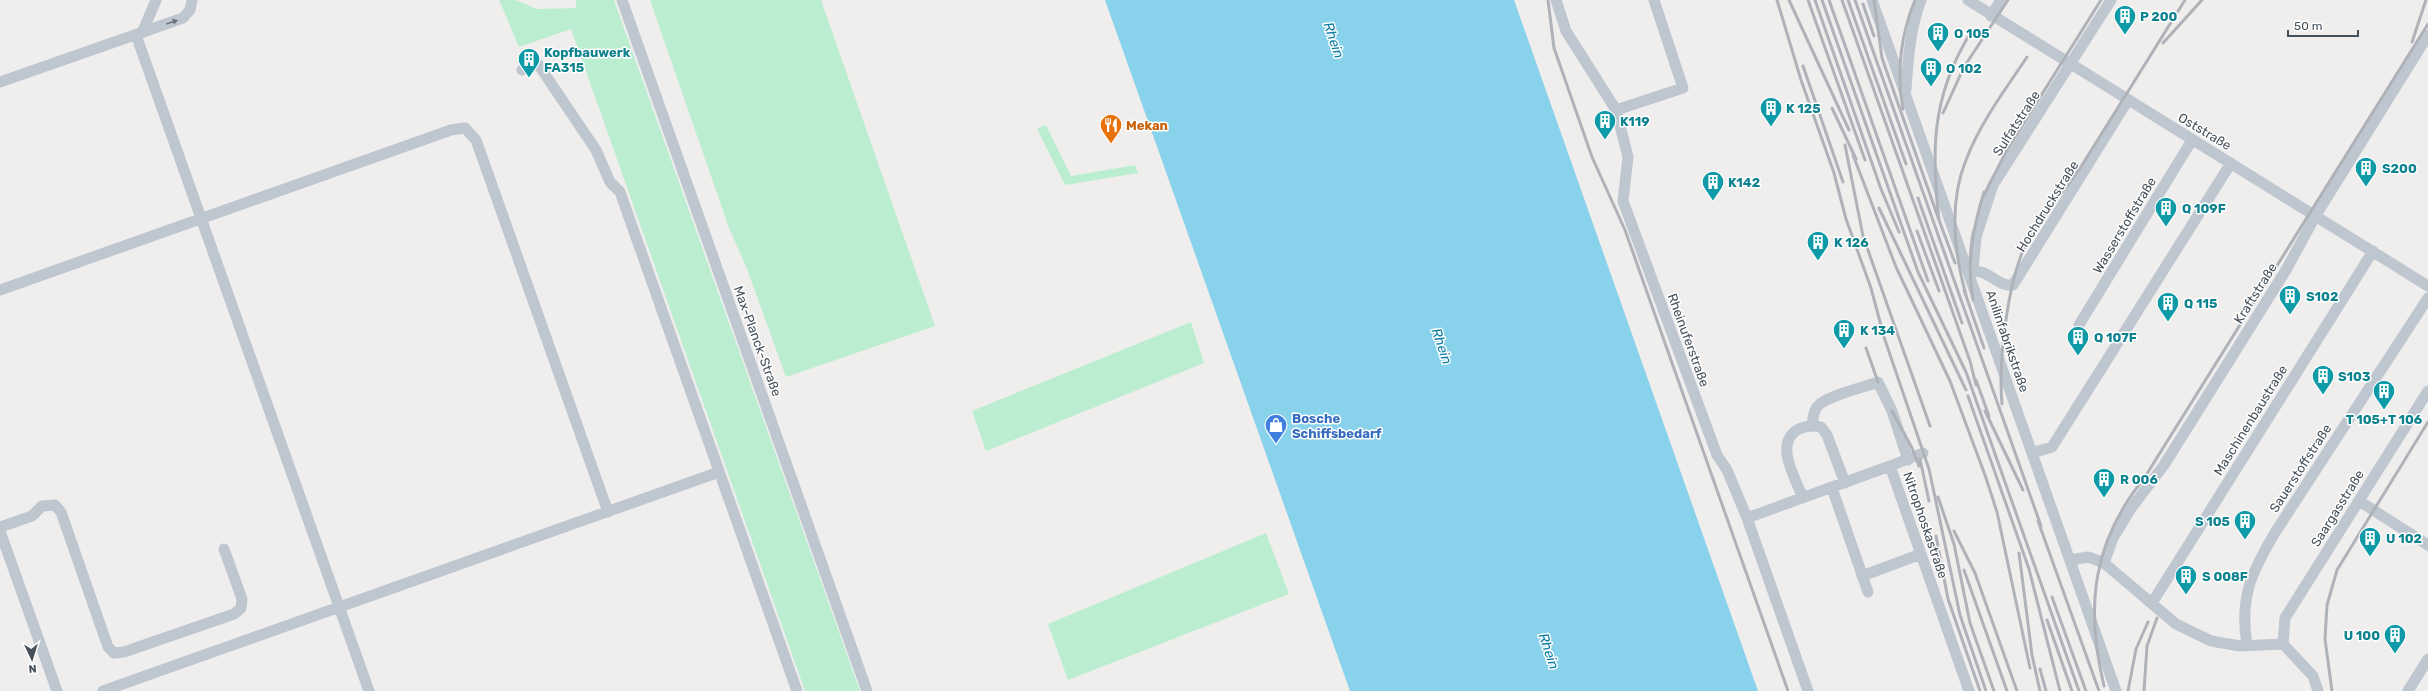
<svg xmlns="http://www.w3.org/2000/svg" width="2428" height="691" viewBox="0 0 2428 691" font-family="Rubik,sans-serif">
<style>
.green{fill:#bbeed1}
.water{fill:#88d2eb}
.lines{fill:none;stroke-linecap:round;stroke-linejoin:round}
.minor{stroke:#bec7d0;stroke-width:11}
.rail{stroke:#afb2b8;stroke-width:3}
.oneway{fill:#6a747d}
.labels{text-anchor:middle;stroke-width:3;stroke-linejoin:round;paint-order:stroke}
.culture-label{font-size:13px;font-weight:bold;fill:#0d838f;stroke:#fff;text-anchor:start}
.street-label{font-size:13px;fill:#46505a;stroke:#fff}
.food-label{font-size:13px;font-weight:bold;fill:#c56008;stroke:#fff;text-anchor:start}
.shop-label{font-size:13px;font-weight:bold;fill:#366cbe;stroke:#fff;text-anchor:start}
.water-label{font-size:14px;font-style:italic;fill:#0d7fa6;stroke:#fff}
</style>
<rect width="100%" height="100%" fill="#f0eded"/>
<path class="green" d="M499,0H516L537,9L576,8V0H614L860,691H805L571,29L519,47Z
M650,0H821L935,326L786,377L747,269L729,228Z
M1046,125L1071,176L1135,165L1138,173L1065,185L1037,129Z
M1191,322L1204,363L986,451L972,411Z
M1266,533L1289,594L1068,680L1048,624Z"/>
<path class="water" d="M1105,0H1514L1758,691H1350Z"/>
<g class="lines">
<path class="minor" d="M622,0L867,691
M1556,0L1566,31L1616,110L1628,157L1623,201L1717,455L1727,470L1747,518L1808,691
M1872,0L2116,691
M1968,0L2428,286
M1991,16L2001,0
M142,33L156,0
M136,35L369,691
M522,70L538,64L596,150L610,182L620,192L797,691
M0,82L183,18L190,10L192,0
M1906,90C1908,59 1910,29 1921,0
M1616,110L1683,88L1654,0
M1973,271L1976,237L1993,185L2111,0
M1970,273C1987,266 1996,287 2013,285L2128,100
M0,290L451,130L465,128L476,140L608,512
M2079,325L2192,140
M1812,425C1813,419 1813,412 1817,407C1825,396 1865,387 1878,382L1892,411L1908,460
M2032,453L2052,447L2231,163
M1890,466L1923,453
M1832,488L1868,592
M1803,498C1796,479 1774,445 1797,430C1805,426 1812,425 1821,427L1827,435L1845,483
M2359,501L2428,545
M1747,518L1890,466L1969,691
M0,527L32,516L42,506L55,505L61,512L108,647L114,653L124,652L234,614L241,608L242,599L224,549
M0,531L57,691
M2070,560L2088,557L2104,563L2176,624L2211,641L2240,646L2283,644L2313,676L2318,691
M2104,563L2113,538L2132,507L2164,465L2196,414L2286,270L2316,215L2428,35
M1862,576L1921,554
M2152,603L2373,251
M2283,644L2285,618L2428,391
M2247,645C2239,597 2252,571 2276,531L2428,298
M103,691L719,472
M2408,691L2428,659"/>
<path class="rail" d="M1548,0L1554,48L1592,157L1625,230L1788,691
M1777,0L1801,80L1834,173L1846,219L1871,288L1884,337L1929,469L1960,615L1986,691
M1789,0L1849,130
M1808,0L1865,160
M1815,0L1881,189L1899,232
M1822,0L1918,272L1966,372L2079,691
M1829,0L1928,281
M1842,0L1970,361L1976,385
M1848,0L1906,164
M1855,0L2041,526
M1874,0L1882,58L1939,220C1931,151 1932,98 1968,37
M1863,4L1874,36
M2412,42L2426,0
M2163,43L2202,0
M1803,66L1843,182
M1832,108L1856,159
M1903,109C1896,73 1901,34 1915,0
M1943,113L1964,67L2008,0
M1845,145L1863,236L1930,426
M1853,155L1896,267L1950,381L1985,475L1997,512L2030,668
M1983,197L2007,150L2101,0
M1918,198L1962,323
M1879,208L1966,390
M1939,220L1955,263
M1917,231L1939,291
M1964,290L1984,348
M1966,295C1954,252 1949,202 1966,160C1980,123 2005,90 2027,57
M1973,300C1966,262 1973,228 1984,192
M1866,348L1878,382
M1976,380L1989,416
M1968,396L2029,569L2060,691
M2002,404C1998,360 2008,274 2030,236C2046,209 2068,188 2084,162C2118,108 2151,54 2185,0
M1892,411L1912,448L1919,466
M1985,411L2023,490
M1920,459L1929,501
M2143,480L2428,24
M1938,497L1954,544L1970,623L1994,691
M2038,521L2099,691
M1954,531L1975,573L2017,691
M1936,536L1948,599L1980,691
M2019,553L2032,655L2040,691
M1964,570L2007,691
M2052,597L2086,691
M2047,620L2072,691
M2040,669L2046,691
M2104,686C2085,607 2092,541 2146,476
M2128,691L2136,649L2148,622
M2144,691L2147,646L2157,618
M2332,691L2325,639L2327,605L2337,570L2428,422"/>
</g>
<defs><path id="oneway-solid" d="M-6-.8H1V-3.2L6.5 0L1 3.2V.8H-6Z"/></defs>
<use class="oneway" href="#oneway-solid" transform="translate(172 22) rotate(-19)"/>
<defs>
<g id="building-pin" transform="scale(1.15)"><path d="M0 17L-7.5 6A9.5 9.5 0 1 1 7.5 6Z" fill="#0f9aa8" stroke="#fff"/><path d="M-4-6H4V6H1V3H-1V6H-4ZM-2.5-4.3h1.7v1.8h-1.7ZM.8-4.3h1.7v1.8H.8ZM-2.5-1h1.7V.8h-1.7ZM.8-1h1.7V.8H.8Z" fill="#fff"/></g>
<g id="restaurant-pin" transform="scale(1.15)"><path d="M0 17L-7.5 6A9.5 9.5 0 1 1 7.5 6Z" fill="#e8710a" stroke="#fff"/><path d="M-5-6h1v4h1v-4h1v4h1v-4h1v5L-1.5 .5V6h-2V.5L-5-1ZM5-6V6H3V1.5H1.5Q1.5-4 5-6Z" fill="#fff"/></g>
<g id="shop-pin" transform="scale(1.15)"><path d="M0 17L-7.5 6A9.5 9.5 0 1 1 7.5 6Z" fill="#3f7fe0" stroke="#fff"/><path d="M-5-2.5h2.3a2.7 3.5 0 0 1 5.4 0H5L5.5 6h-11ZM-1.5-2.5h3a1.5 2.3 0 0 0-3 0Z" fill="#fff"/></g>
</defs>
<g fill-rule="evenodd">
<use href="#building-pin" x="2125" y="16"/>
<use href="#building-pin" x="1938" y="33"/>
<use href="#building-pin" x="529" y="59"/>
<use href="#building-pin" x="1931" y="68"/>
<use href="#building-pin" x="1771" y="108"/>
<use href="#building-pin" x="1605" y="121"/>
<use href="#restaurant-pin" x="1111" y="125"/>
<use href="#building-pin" x="2366" y="168"/>
<use href="#building-pin" x="1713" y="182"/>
<use href="#building-pin" x="2166" y="208"/>
<use href="#building-pin" x="1818" y="242"/>
<use href="#building-pin" x="2290" y="296"/>
<use href="#building-pin" x="2168" y="303"/>
<use href="#building-pin" x="1844" y="330"/>
<use href="#building-pin" x="2078" y="337"/>
<use href="#building-pin" x="2323" y="376"/>
<use href="#building-pin" x="2384" y="391"/>
<use href="#shop-pin" x="1276" y="425"/>
<use href="#building-pin" x="2104" y="479"/>
<use href="#building-pin" x="2245" y="521"/>
<use href="#building-pin" x="2370" y="538"/>
<use href="#building-pin" x="2186" y="576"/>
<use href="#building-pin" x="2395" y="635"/>
</g>
<g class="labels">
<g class="culture-label">
<text x="2140" y="21">P 200</text>
<text x="1954" y="38">O 105</text>
<text x="544" y="57">Kopfbauwerk<tspan x="544" dy="15">FA315</tspan></text>
<text x="1946" y="73">O 102</text>
<text x="1786" y="113">K 125</text>
<text x="1620" y="126">K119</text>
<text x="2382" y="173">S200</text>
<text x="1728" y="187">K142</text>
<text x="2182" y="213">Q 109F</text>
<text x="1834" y="247">K 126</text>
<text x="2306" y="301">S102</text>
<text x="2184" y="308">Q 115</text>
<text x="1860" y="335">K 134</text>
<text x="2094" y="342">Q 107F</text>
<text x="2338" y="381">S103</text>
<text x="2384" y="424" text-anchor="middle">T 105+T 106</text>
<text x="2120" y="484">R 006</text>
<text x="2230" y="526" text-anchor="end">S 105</text>
<text x="2386" y="543">U 102</text>
<text x="2202" y="581">S 008F</text>
<text x="2380" y="640" text-anchor="end">U 100</text>
</g>
<g class="street-label">
<text transform="translate(2016 123) rotate(-57)" y="5">Sulfatstraße</text>
<text transform="translate(2205 131) rotate(31)" y="5">Oststraße</text>
<text transform="translate(2047 206) rotate(-58)" y="5">Hochdruckstraße</text>
<text transform="translate(2124 225) rotate(-59)" y="5">Wasserstoffstraße</text>
<text transform="translate(2255 293) rotate(-58)" y="5">Kraftstraße</text>
<text transform="translate(1689 340) rotate(70)" y="5">Rheinuferstraße</text>
<text transform="translate(758 341) rotate(70)" y="5">Max-Planck-Straße</text>
<text transform="translate(2008 341) rotate(71)" y="5">Anilinfabrikstraße</text>
<text transform="translate(2250 420) rotate(-58)" y="5">Maschinenbaustraße</text>
<text transform="translate(2300 468) rotate(-57)" y="5">Sauerstoffstraße</text>
<text transform="translate(2337 508) rotate(-58)" y="5">Saargasstraße</text>
<text transform="translate(1926 525) rotate(71)" y="5">Nitrophoskastraße</text>
</g>
<g class="food-label">
<text x="1126" y="130">Mekan</text>
</g>
<g class="shop-label">
<text x="1292" y="423">Bosche<tspan x="1292" dy="15">Schiffsbedarf</tspan></text>
</g>
<g class="water-label">
<text transform="translate(1334 40) rotate(71)" y="5">Rhein</text>
<text transform="translate(1442 346) rotate(71)" y="5">Rhein</text>
<text transform="translate(1549 651) rotate(71)" y="5">Rhein</text>
</g>
</g>
<g transform="translate(32 659) rotate(176)" stroke="#ffffff" stroke-width="3" paint-order="stroke">
<path d="M0-3L7 15L0 10L-7 15Z" fill="#46505a"/>
<text y="-6" font-size="11" font-weight="bold" text-anchor="middle" fill="#46505a">N</text>
</g>
<path d="M2288 30v6h70v-6" fill="none" stroke="#46505a" stroke-width="2"/>
<text x="2294" y="30" font-size="12" fill="#46505a" stroke="#ffffff" stroke-width="3" paint-order="stroke">50 m</text>
</svg>
